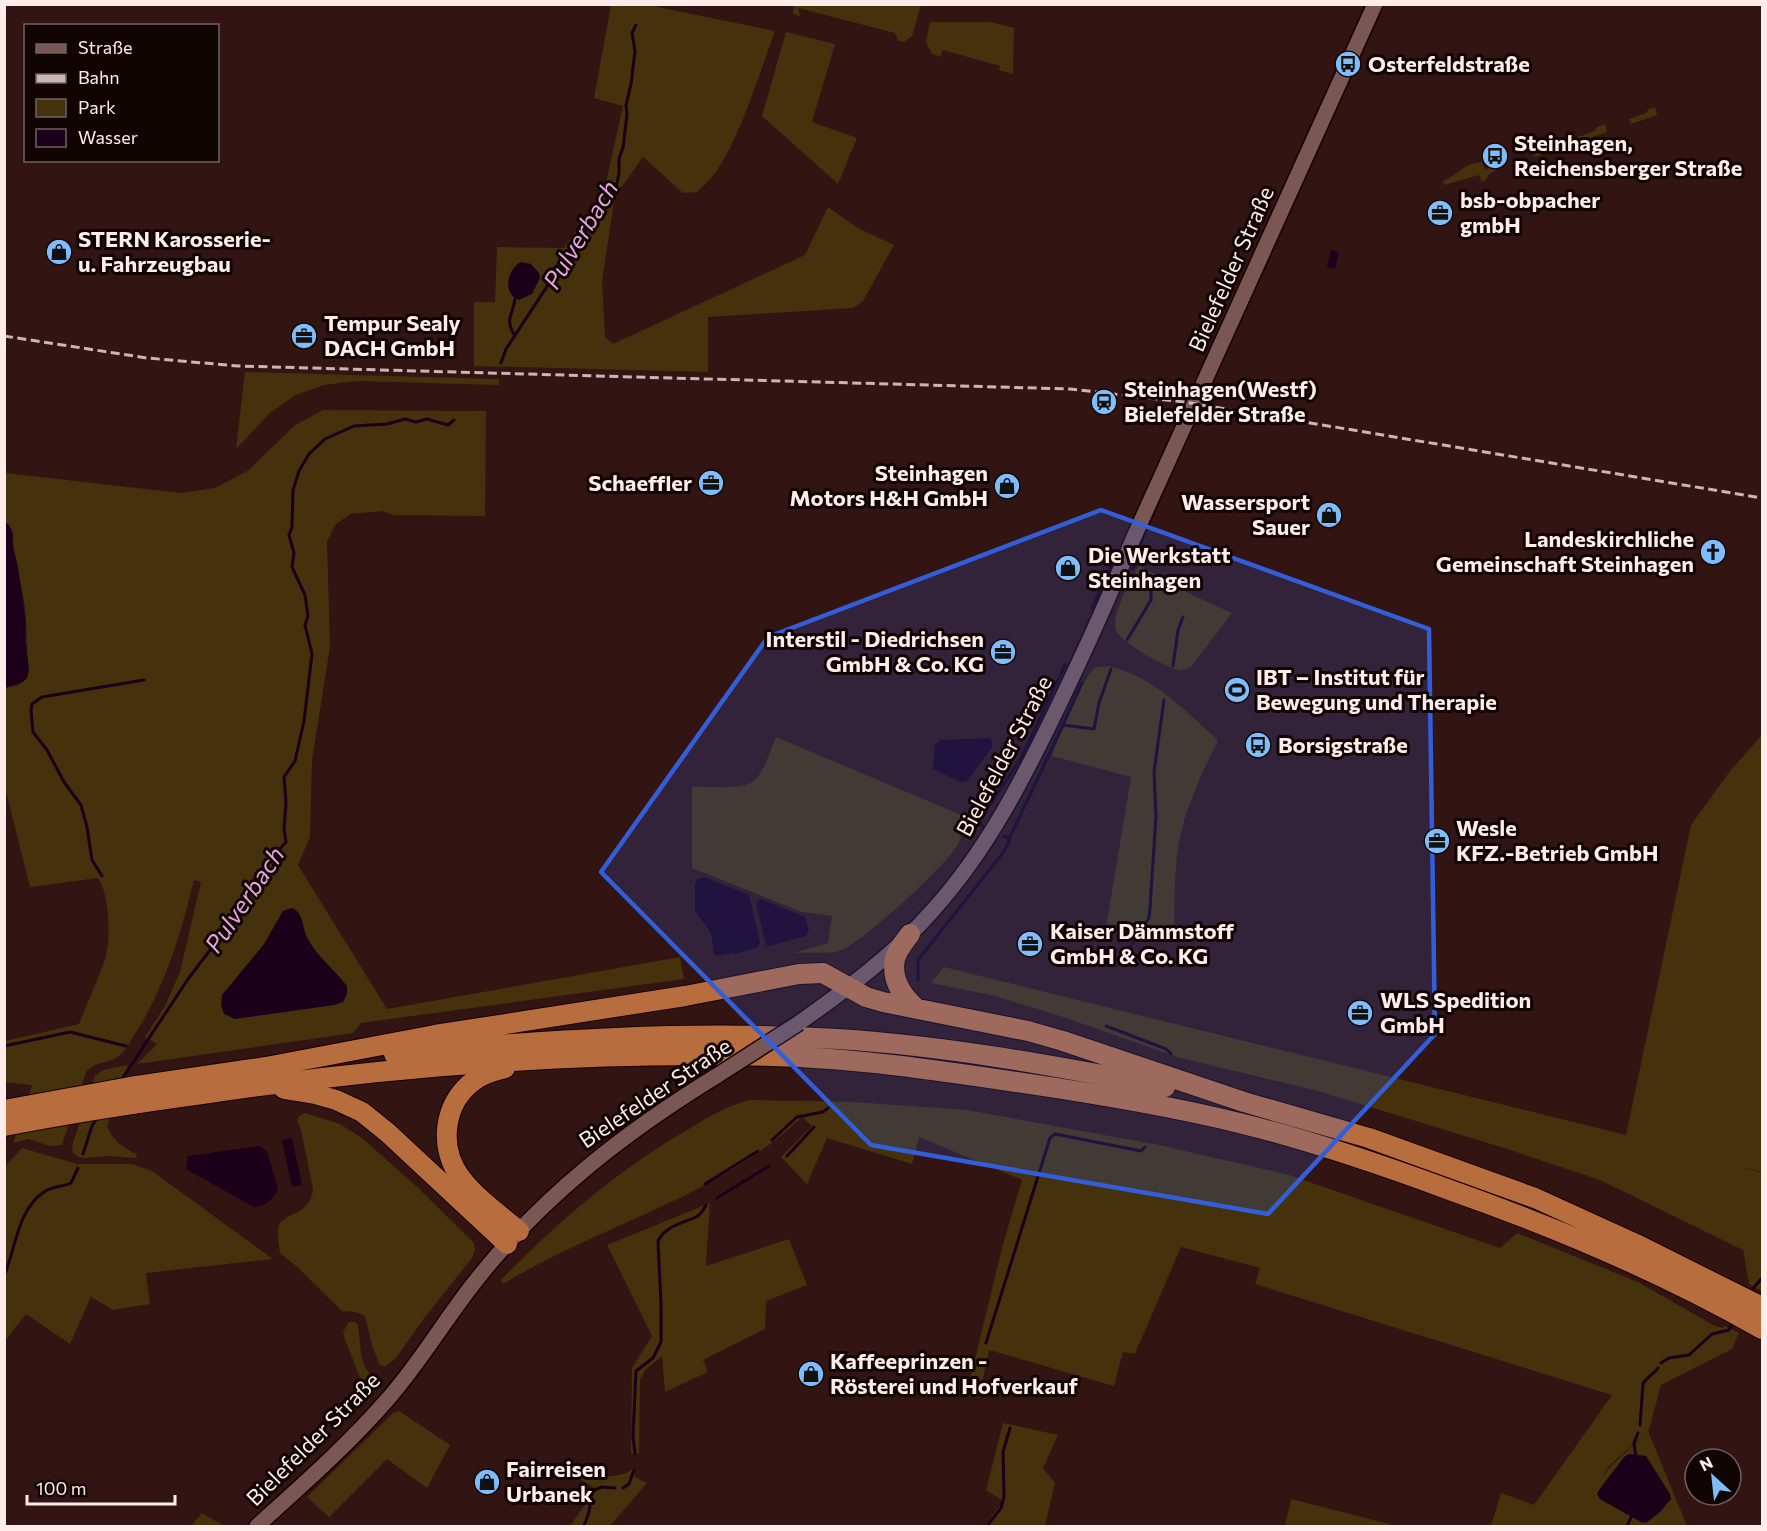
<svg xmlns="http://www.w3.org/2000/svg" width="1767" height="1531" viewBox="0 0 1767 1531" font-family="Commissioner,sans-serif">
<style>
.green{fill:#45310c;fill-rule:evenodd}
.water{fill:#1c001a}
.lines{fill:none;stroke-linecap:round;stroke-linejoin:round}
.stream{stroke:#1c001a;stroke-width:3}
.secondary-casing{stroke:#180102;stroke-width:18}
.highway-casing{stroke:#180102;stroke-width:22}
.secondary{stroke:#7a5754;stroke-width:15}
.highway{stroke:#b86d3e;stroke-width:20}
.rail{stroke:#cab6b4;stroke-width:3;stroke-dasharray:9 4.5;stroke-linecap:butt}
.secondary-bridge-casing{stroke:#180102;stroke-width:18;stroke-linecap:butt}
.secondary-bridge{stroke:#7a5754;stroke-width:15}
.marked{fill:#335eda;fill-opacity:0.2;stroke:#335eda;stroke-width:4.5;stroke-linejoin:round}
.labels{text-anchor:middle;stroke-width:6;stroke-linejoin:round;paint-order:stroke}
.poi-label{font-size:22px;font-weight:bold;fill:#fdecea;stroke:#110504;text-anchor:start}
.street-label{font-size:22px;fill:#fdecea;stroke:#110504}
.water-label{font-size:24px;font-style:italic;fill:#e9a5e1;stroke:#110504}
</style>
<rect width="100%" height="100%" fill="#321413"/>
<path class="green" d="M611,5H648L775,31C758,77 743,131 716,172C711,179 703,186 697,192L683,193L643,157L615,196L602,281L605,337L613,344L805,255L828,207L858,228L894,245L863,301L853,308L708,317V372L474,366V302H495L497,247L564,248L605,187L623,106L594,98Z
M794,5V4L921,5L912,36L904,42L898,41L895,33L798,8L800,16L793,14Z
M930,22H990L1014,28L1013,74L999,70L1000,66L943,50L940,57L932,54L926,42Z
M786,32L835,44L812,122L857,138L838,184L762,116Z
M1655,107L1657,115L1631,124L1629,119L1646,113L1648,110Z
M1605,124L1607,132L1579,142L1578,137L1595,131L1597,127Z
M1556,141L1559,148L1535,157L1533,149Z
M1482,162L1485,170L1494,164L1496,170L1489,174L1486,180L1482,182L1479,175L1444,185L1443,181C1460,174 1460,165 1482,162Z
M245,372L499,379V385L356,381L324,385L296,395L270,413L236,449Z
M323,410L486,411L485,516L392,515L383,511L350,514L335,525L327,542L330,647L312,760L310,837L298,865L387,1009L680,957L684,979L361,1023L353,1033L137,1064L157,1044L145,1037L165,1006L180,972L201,882L194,880C180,936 166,985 135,1034C131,1040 127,1048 122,1053C113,1064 96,1060 86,1072L62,1145L50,1146L28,1139L13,1143L32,1085L5,1082V1041L79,1024C87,1003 97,982 105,960C111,940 110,895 98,878L30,887L5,787V688L19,685L29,670C27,653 27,641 26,624C26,603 20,580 15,560C12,547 16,530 5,522V473L181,493L215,488L249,470L294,426Z
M1139,565L1190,594L1232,613L1191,667C1187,669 1183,671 1178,670C1167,668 1119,642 1116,630C1110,614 1132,580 1139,565Z
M1108,666C1152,675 1184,710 1217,739V743C1203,771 1188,802 1181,833C1173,867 1175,903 1174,938L1105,933L1131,777L1052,756C1057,741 1083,677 1094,669C1098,666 1102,667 1108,666Z
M1762,735V1172L1739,1166L1762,1173V1291L1749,1284L1743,1250L1600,1180L1504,1148L1318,1091L1177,1057L1066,1018L995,996L931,983L944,967L1626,1135L1691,825L1730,771Z
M776,737L966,817C962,826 963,836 958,844C947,865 860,945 839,951C825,954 807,952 793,953L828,943L832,916L802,912L692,868V787C707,786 746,791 756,779C765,769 770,750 776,737Z
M128,1065L107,1126C114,1142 122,1147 137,1154L136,1158L108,1156L86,1158L78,1157L73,1153L72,1146L95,1076L103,1070Z
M750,1100L853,1102L967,1110L1159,1145L1289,1175L1500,1248L1517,1233L1638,1282L1713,1325L1722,1328L1725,1326L1739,1333L1732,1349L1661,1385L1649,1430L1609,1466L1600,1480L1610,1467L1648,1431L1687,1526H1491L1501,1493L1534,1505L1612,1395L1255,1284L1260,1268L1181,1247L1135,1354L1123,1352L1114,1386L989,1350L979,1398L966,1396L1003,1244L1022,1180L919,1137L912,1164L827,1138L807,1184L781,1157L812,1126L802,1117C717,1198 602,1224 503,1284L501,1280C556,1223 619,1169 689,1129C709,1117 727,1105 750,1100ZM1629,1454L1646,1456L1671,1497L1660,1512L1643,1523L1600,1499Z
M305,1113L340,1124L362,1138L415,1185L474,1243L475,1250L472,1258L425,1317L396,1358L386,1366L380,1365L373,1349L365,1316L356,1312L342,1311L296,1266L280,1253C279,1245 277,1235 278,1228C283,1210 310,1218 313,1189L301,1130L297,1121L299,1116Z
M22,1148L77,1164H132L152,1171L273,1259L146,1273L150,1304L113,1310L91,1297L70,1344L26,1314L5,1341V1167Z
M710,1203L706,1266L789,1239L807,1285L766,1301L765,1329L703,1360L708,1372L665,1392L662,1356L645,1370L640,1380L639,1453L631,1454L632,1368L652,1336L607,1245Z
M349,1322H355L358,1325L361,1353L364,1365L376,1384L371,1393L369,1401L345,1339L343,1332Z
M399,1411L450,1445L427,1488L387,1459L329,1517L307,1497L393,1413Z
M1003,1423L1058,1435L1043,1468L1055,1483L1045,1526H985L1003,1501L986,1490Z
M559,1467C580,1474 613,1483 633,1469L635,1477L647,1483L610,1526H570L594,1492L593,1487Z
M1291,1499L1397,1526H1285Z
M202,1513L224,1526H191Z"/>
<path class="water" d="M1331,250L1339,252L1335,269L1327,267Z
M521,262L531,264L539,273L540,278L532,294L519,300C502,294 507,269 521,262Z
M5,522L9,525L13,534L12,542L18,567L26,624L25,640L29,670L27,678L23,682L5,688Z
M989,738L992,741V747L967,781L961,782L933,769L935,745L940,740Z
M704,877L749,895L760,943L758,947L735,954L733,953L718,956L714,954L711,933L695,911V885L697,879Z
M760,899L805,917L809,930L806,936L769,946L766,945L756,904Z
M292,908C304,913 302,927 307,937C316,956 334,969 347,986V994L343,1002L334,1005L235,1019L224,1014L221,1005L222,995L264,944L283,911Z
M292,1138L302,1185L292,1187L282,1140Z
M260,1146L267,1152L278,1188C274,1199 266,1206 254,1207L186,1169L188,1156Z
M1629,1454L1646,1456L1670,1494L1671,1499L1660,1512L1646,1523L1641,1522L1600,1499L1597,1494L1599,1490L1624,1457Z"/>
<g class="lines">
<path class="stream" d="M515,299C513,315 504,319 515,336
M501,363L506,349L580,236L589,228L593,215L612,193L617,183L619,173V158L623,148L627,114L626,105L631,84L635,51L632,33L636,25
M1278,412L1279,409
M1236,416V414
M1273,424V422
M1133,569L1142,540L1164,488
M1092,608L1117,551
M1127,640L1151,600V587
M1173,666L1178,630L1183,617
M1063,725L1082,683
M984,827L980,824V820L1021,758L1065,665
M1009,839L1063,725L1094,729L1099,703L1111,669
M102,876L92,860L87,827L81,805L64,782L47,750L33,732L31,710L32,704L42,697L144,680
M1128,950L1149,918L1150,908L1156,816L1154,772L1164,700
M918,980V960L1002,854L1009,842L1007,837L1004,836
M1106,1026L1166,1049L1171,1054
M4,1046L70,1032L126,1046
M120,1082L188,979L236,916L264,866L286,842L284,829L286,803L284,777L295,761L304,721L312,654L305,625L308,616L305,595L292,567L294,553L289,535L292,527L293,490L299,471L309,454L325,439L354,426L387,424L405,419L416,422L427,419L448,425L454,420
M772,1140L797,1117L823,1112L828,1108
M83,1154L92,1126L97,1118
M787,1156L814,1127
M705,1184L758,1151
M717,1198L769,1166
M4,1276C16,1248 17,1210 44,1192C52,1186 63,1187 71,1183L78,1168
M1750,1292L1762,1278
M986,1343L1050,1138L1055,1134L1141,1151L1145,1147
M1661,1363L1669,1358L1689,1355L1712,1334L1729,1330L1733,1321
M1640,1425L1643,1384C1646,1378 1654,1374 1658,1368
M635,1454L633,1436L636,1371L653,1358L661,1342V1304L658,1241C665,1226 683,1223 696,1217C700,1215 704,1209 706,1205
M1636,1457L1634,1443L1638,1433
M623,1488L629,1484L634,1470
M584,1526L589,1512L592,1491L602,1487L615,1488
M987,1526L1001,1508L1004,1497L1003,1452L1010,1428
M1627,1526L1632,1515"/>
<g class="secondary-casing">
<path id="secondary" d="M799,1023C847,989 895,954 934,909C986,851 1021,783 1055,713C1083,655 1109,598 1133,539L1375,4
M257,1526C301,1486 348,1445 387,1400C419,1364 444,1321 474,1283C541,1197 625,1132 718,1075"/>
</g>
<g class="highway-casing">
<path id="highway" d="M910,934C905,941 897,950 895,959C891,979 902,996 917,1009
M394,1054C540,1040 691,1030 838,1039C948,1046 1056,1066 1165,1087
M505,1068C494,1071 484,1073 475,1080C443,1102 438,1148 461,1178C477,1199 499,1214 519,1231
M284,1089L315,1094L336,1100L362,1112L388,1133L507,1244
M4,1110L130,1087L266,1067L435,1035L685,996L799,974L823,973L866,997L883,1002L1028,1031L1063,1041L1244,1102L1369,1138L1535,1198L1636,1244L1762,1307
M4,1126C70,1113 136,1103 202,1094C391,1066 581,1051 772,1056C854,1058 936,1070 1016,1082C1091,1093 1166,1105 1239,1123C1310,1140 1379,1164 1447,1189C1555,1227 1662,1272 1762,1329"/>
</g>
<use href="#secondary" class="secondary"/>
<use href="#highway" class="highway"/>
<path class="rail" d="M4,336L147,358L238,366L1070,389L1184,402L1762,498"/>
<g class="secondary-bridge-casing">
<path id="secondary-bridge" d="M718,1075L799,1023"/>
</g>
<use href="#secondary-bridge" class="secondary-bridge"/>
</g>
<path class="marked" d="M1101,510L1429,629L1435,1034L1268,1214L871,1145L601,872L768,637Z"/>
<defs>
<g id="bus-disc" transform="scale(1.35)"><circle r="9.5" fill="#81bcfa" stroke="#110504"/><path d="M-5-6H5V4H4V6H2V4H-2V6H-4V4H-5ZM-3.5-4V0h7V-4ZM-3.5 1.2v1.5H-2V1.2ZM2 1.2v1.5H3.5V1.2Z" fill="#111"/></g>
<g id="office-disc" transform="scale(1.35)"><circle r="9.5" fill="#81bcfa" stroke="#110504"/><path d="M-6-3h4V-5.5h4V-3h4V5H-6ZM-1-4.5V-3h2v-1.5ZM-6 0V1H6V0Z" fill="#111"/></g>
<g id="shop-disc" transform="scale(1.35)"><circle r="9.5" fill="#81bcfa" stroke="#110504"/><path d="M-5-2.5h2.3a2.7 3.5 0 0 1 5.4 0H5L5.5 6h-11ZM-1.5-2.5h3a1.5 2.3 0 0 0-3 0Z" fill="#111"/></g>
<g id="station-disc" transform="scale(1.35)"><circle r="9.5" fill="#81bcfa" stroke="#110504"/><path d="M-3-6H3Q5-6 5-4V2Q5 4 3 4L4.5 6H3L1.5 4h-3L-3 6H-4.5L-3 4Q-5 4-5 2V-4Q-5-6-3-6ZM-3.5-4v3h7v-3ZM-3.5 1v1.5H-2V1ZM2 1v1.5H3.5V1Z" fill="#111"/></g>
<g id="church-disc" transform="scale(1.35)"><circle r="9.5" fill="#81bcfa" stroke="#110504"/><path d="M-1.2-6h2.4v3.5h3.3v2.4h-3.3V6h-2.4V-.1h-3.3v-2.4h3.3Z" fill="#111"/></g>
<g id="stadium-disc" transform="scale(1.35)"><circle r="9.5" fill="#81bcfa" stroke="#110504"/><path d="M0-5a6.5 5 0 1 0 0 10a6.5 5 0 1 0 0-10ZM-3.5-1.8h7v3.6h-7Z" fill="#111"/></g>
</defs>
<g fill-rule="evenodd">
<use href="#bus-disc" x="1348" y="64"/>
<use href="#bus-disc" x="1495" y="156"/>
<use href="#office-disc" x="1440" y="213"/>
<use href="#shop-disc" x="59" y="252"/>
<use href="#office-disc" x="304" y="336"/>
<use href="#station-disc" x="1104" y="402"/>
<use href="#office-disc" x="711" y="483"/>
<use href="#shop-disc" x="1007" y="486"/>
<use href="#shop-disc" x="1329" y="515"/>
<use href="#church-disc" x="1713" y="552"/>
<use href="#shop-disc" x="1068" y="568"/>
<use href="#office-disc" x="1003" y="652"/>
<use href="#stadium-disc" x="1237" y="690"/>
<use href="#bus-disc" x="1258" y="745"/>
<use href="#office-disc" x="1437" y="841"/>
<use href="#office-disc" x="1030" y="944"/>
<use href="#office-disc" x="1360" y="1013"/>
<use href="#shop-disc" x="811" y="1374"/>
<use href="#shop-disc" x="487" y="1482"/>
</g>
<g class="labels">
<g class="poi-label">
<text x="1368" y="72">Osterfeldstraße</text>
<text x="1514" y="151">Steinhagen,<tspan x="1514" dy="25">Reichensberger Straße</tspan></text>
<text x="1460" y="208">bsb-obpacher<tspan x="1460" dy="25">gmbH</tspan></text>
<text x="78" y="247">STERN Karosserie-<tspan x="78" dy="25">u. Fahrzeugbau</tspan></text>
<text x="324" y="331">Tempur Sealy<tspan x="324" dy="25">DACH GmbH</tspan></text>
<text x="1124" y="397">Steinhagen(Westf)<tspan x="1124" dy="25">Bielefelder Straße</tspan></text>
<text x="988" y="481" text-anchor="end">Steinhagen<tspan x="988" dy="25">Motors H&amp;H GmbH</tspan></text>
<text x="692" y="491" text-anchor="end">Schaeffler</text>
<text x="1310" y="510" text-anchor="end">Wassersport<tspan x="1310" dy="25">Sauer</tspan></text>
<text x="1694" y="547" text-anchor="end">Landeskirchliche<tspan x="1694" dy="25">Gemeinschaft Steinhagen</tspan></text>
<text x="1088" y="563">Die Werkstatt<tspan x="1088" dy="25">Steinhagen</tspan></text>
<text x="984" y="647" text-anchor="end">Interstil - Diedrichsen<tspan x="984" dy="25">GmbH &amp; Co. KG</tspan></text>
<text x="1256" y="685">IBT – Institut für<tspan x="1256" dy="25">Bewegung und Therapie</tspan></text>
<text x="1278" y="753">Borsigstraße</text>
<text x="1456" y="836">Wesle<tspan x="1456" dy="25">KFZ.-Betrieb GmbH</tspan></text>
<text x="1050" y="939">Kaiser Dämmstoff<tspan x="1050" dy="25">GmbH &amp; Co. KG</tspan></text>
<text x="1380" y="1008">WLS Spedition<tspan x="1380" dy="25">GmbH</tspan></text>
<text x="830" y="1369">Kaffeeprinzen -<tspan x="830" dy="25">Rösterei und Hofverkauf</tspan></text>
<text x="506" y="1477">Fairreisen<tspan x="506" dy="25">Urbanek</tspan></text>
</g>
<g class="street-label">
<text transform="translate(1231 269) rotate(-66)" y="8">Bielefelder Straße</text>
<text transform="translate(1004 756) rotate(-62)" y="8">Bielefelder Straße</text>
<text transform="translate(655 1093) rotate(-34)" y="8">Bielefelder Straße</text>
<text transform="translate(313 1439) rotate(-45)" y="8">Bielefelder Straße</text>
</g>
<g class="water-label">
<text transform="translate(581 235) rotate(-59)" y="8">Pulverbach</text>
<text transform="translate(245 900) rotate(-56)" y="8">Pulverbach</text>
</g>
</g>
<rect width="1767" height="1531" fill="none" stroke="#fdecea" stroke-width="12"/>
<rect x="24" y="24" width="195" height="138" fill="#110504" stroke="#6f6160" stroke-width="1.5"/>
<rect x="36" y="44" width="30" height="9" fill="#7a5754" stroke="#6f6160" stroke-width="1.5"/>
<text x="78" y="54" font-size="18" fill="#fdecea">Straße</text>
<rect x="36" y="74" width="30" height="9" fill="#cab6b4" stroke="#6f6160" stroke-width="1.5"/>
<text x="78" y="84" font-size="18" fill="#fdecea">Bahn</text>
<rect x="36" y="99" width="30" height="18" fill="#45310c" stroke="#6f6160" stroke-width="1.5"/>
<text x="78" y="114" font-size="18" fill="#fdecea">Park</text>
<rect x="36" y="129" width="30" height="18" fill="#1c001a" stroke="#6f6160" stroke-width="1.5"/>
<text x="78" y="144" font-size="18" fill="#fdecea">Wasser</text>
<g transform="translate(1713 1477) rotate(333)"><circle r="28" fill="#110504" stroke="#6f6160" stroke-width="1.5"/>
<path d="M0-4.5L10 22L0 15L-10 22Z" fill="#81bcfa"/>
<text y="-9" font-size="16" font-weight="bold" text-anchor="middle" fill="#fdecea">N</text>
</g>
<path d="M27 1495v9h148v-9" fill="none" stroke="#fdecea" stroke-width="3"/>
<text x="36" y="1495" font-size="18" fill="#fdecea" stroke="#110504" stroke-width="4.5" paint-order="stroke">100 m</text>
</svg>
